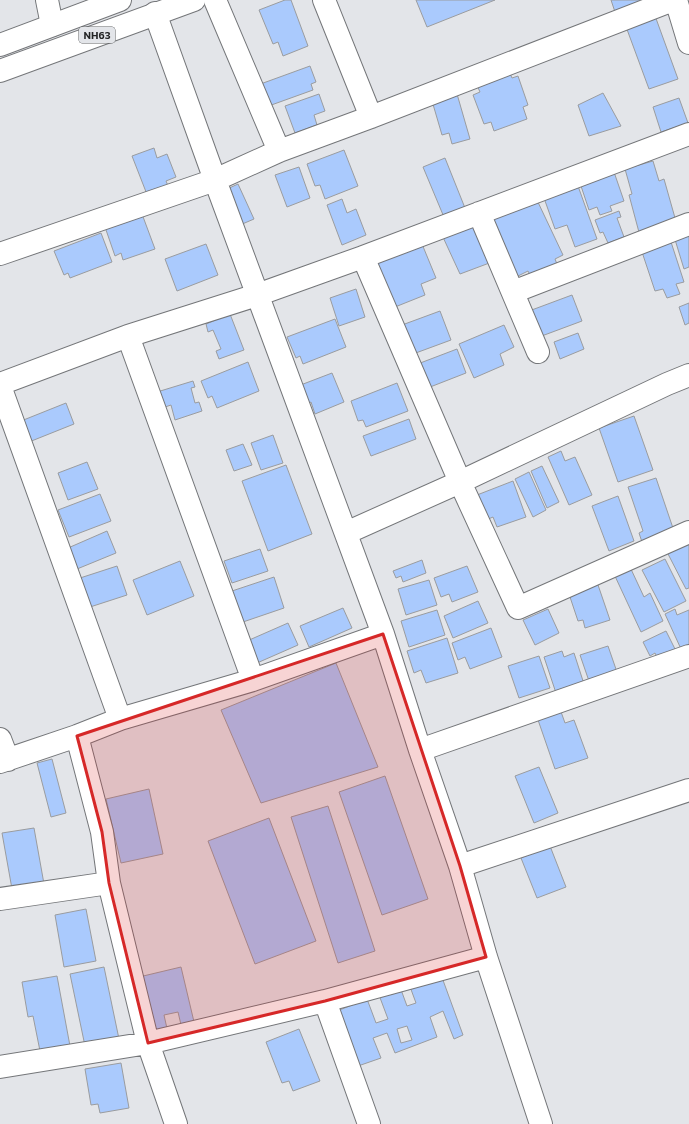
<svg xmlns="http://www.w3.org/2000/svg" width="689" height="1124" viewBox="0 0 689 1124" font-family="Commissioner,sans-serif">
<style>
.building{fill:#aacafd;stroke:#9a9c9f;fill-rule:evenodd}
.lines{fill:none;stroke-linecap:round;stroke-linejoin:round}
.minor-casing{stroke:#747679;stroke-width:24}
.trunk-casing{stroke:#747679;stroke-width:24}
.minor{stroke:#fff;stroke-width:22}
.trunk{stroke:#fff;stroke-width:22}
.marked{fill:#d62828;fill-opacity:0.2;stroke:#d62828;stroke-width:3;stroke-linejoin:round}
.labels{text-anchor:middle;stroke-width:4;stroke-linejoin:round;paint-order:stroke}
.shield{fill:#e3e5e9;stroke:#5d5f60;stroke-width:1}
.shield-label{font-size:10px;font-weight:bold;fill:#242526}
</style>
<rect width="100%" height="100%" fill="#e3e5e9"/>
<path class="building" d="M285,0H291L308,46L283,56L278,42L273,44L259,10Z
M416,0H495L427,27Z
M611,0H644L616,15Z
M654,13L678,79L649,89L625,24Z
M310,66L316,82L311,84L313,90L263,108L255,86Z
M509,71L512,78L518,76L528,105L523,107L527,119L494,131L491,122L484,124L473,95L480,92L476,83Z
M455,87L470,139L452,144L449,133L442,135L430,94Z
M603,93L621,126L589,136L578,105Z
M319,94L325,111L314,115L317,125L295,133L285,106Z
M679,98L688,123L661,132L653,107Z
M154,148L157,158L167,154L176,177L166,181L169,188L148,197L132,156Z
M344,150L358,186L325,199L320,185L315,186L307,164Z
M445,158L467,213L446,222L423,167Z
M653,161L659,181L664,179L677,225L640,236L629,195L632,194L625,169Z
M299,167L310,198L287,207L275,175Z
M614,172L624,201L610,206L612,211L600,215L597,207L589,210L580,183Z
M238,184L254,219L240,225L225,190Z
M578,186L597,239L575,247L567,225L555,229L544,198Z
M536,198L563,255L555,259L559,269L533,281L528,271L516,277L490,219Z
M342,199L347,213L356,209L366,235L342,245L327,205Z
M619,211L621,217L617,218L624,237L608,243L603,232L600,233L595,220Z
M142,214L155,249L123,260L121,253L115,256L105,227Z
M475,223L492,262L460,274L442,235Z
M689,228V267L684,269L673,233Z
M101,233L112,262L70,278L68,273L64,275L54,251Z
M671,242L684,282L676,284L680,294L667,298L663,289L655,291L642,252Z
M206,244L218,275L177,291L165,259Z
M422,244L436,278L421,284L425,295L395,307L377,263Z
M356,289L365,317L339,326L330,298Z
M572,295L582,321L539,337L529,311Z
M689,303V323L685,325L679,307Z
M440,311L451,340L413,354L402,325Z
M230,314L244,350L219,359L216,351L221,349L213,330L208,332L206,324Z
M335,319L346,347L303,364L300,356L296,358L287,337Z
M504,325L514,347L500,354L504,365L474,378L459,344Z
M578,333L584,349L560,359L554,342Z
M457,349L466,373L425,389L415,365Z
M248,362L259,391L217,408L212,396L208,398L201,381Z
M332,373L344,402L315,414L311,402L305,405L298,386Z
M193,381L195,387L191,388L195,403L199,402L202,411L175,420L171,405L162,408L157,392Z
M397,383L408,411L366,427L363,420L358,421L351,401Z
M66,403L74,424L29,442L21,421Z
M634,416L653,470L618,482L599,428Z
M409,419L416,439L371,456L363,436Z
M273,435L283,463L261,470L251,443Z
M243,444L252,465L234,471L226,450Z
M561,451L565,461L575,457L592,495L569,505L548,457Z
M87,462L98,489L68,500L58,473Z
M286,465L312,534L268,551L242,481Z
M542,466L559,502L547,508L531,471Z
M529,472L546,510L533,517L515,479Z
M656,478L675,534L643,545L639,533L643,531L628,487Z
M513,481L526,517L497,527L493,517L486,520L477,495Z
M100,494L111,521L69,537L58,510Z
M618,496L634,541L609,551L592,506Z
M107,531L116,553L77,569L68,548Z
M687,541L689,544V588L686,589L667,552Z
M260,549L268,571L232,583L224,561Z
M665,559L686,601L664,612L642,570Z
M422,560L426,573L403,582L401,576L396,578L393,571Z
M180,561L194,596L147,615L133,580Z
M117,566L127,595L87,608L77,579Z
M467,566L478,592L452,602L449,594L441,597L434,578Z
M630,567L644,597L650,593L663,621L641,632L614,574Z
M274,577L284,608L240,623L229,592Z
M429,580L437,605L406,615L398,589Z
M597,582L610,620L585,628L583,620L578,621L568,591Z
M478,601L488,623L453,638L444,616Z
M343,608L352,628L309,647L300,626Z
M548,609L559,633L535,645L523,620Z
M675,609L677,615L689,610V645L681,649L665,614Z
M437,610L445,635L409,647L401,621Z
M288,623L298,645L257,663L247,641Z
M491,628L502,657L470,669L465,657L458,660L452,643Z
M666,631L677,653L659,661L655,653L650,656L643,642Z
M447,638L458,673L426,683L421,670L414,673L407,651Z
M608,646L618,675L590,684L580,655Z
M562,651L564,657L574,653L584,684L556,693L544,657Z
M539,656L550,688L519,698L508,666Z
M336,663L378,767L261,803L221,710Z
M560,709L565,723L574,720L588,758L555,769L537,717Z
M52,759L66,813L51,817L37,763Z
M539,767L558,813L534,823L515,776Z
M385,776L428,899L382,915L339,792Z
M149,789L163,854L121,863L106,799Z
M328,806L375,951L338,963L291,817Z
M269,818L316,941L255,964L208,841Z
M34,828L44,884L12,889L2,833Z
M550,846L566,887L537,898L521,858Z
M86,909L96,961L64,967L55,915Z
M104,967L119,1039L85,1046L70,974Z
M181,967L195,1026L182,1029L178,1012L164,1015L168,1033L154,1036L139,977Z
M440,972L463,1035L454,1039L443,1011L430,1017L437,1037L395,1053L387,1033L373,1038L381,1058L358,1066L337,1011L367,999L376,1023L388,1019L379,995L400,987L407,1006L416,1003L409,984ZM407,1026L412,1040L401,1043L397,1029Z
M57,976L70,1046L40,1051L33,1016L28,1017L22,982Z
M299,1029L320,1081L293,1091L289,1081L282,1083L266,1042Z
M121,1063L129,1108L100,1113L98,1104L91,1105L85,1069Z"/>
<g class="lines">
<g class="minor-casing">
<path id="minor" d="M47,0L52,25
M215,0L279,151
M324,0L371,117
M676,0L689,43
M689,134L363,257L460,482L518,608L689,532
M479,213L538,352
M0,254L215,180L279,151L371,117L673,0
M513,292L689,224
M128,336L257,295L363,257
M0,384L128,336L253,680
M0,386L120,719
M346,533L460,482L667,384L689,375
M383,634L420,750L460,866L486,957L541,1124
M77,736L102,832L109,883L148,1043L176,1124
M0,739L8,760
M420,750L689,656
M0,762L77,736L120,719L253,680L383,634L215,180L155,13
M460,866L689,790
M0,899L109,883
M325,1001L369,1124
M0,1067L148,1043L325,1001L486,957"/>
</g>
<g class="trunk-casing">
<path id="trunk" d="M0,45L120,0
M0,71L194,0"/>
</g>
<use href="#minor" class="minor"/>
<use href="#trunk" class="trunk"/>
</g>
<path class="marked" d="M383,634L460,866L486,957L325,1001L148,1043L109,883L102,832L77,736Z"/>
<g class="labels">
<rect class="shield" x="79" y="27" width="36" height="16" rx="3"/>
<g class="shield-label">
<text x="97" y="39">NH63</text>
</g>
</g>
</svg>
